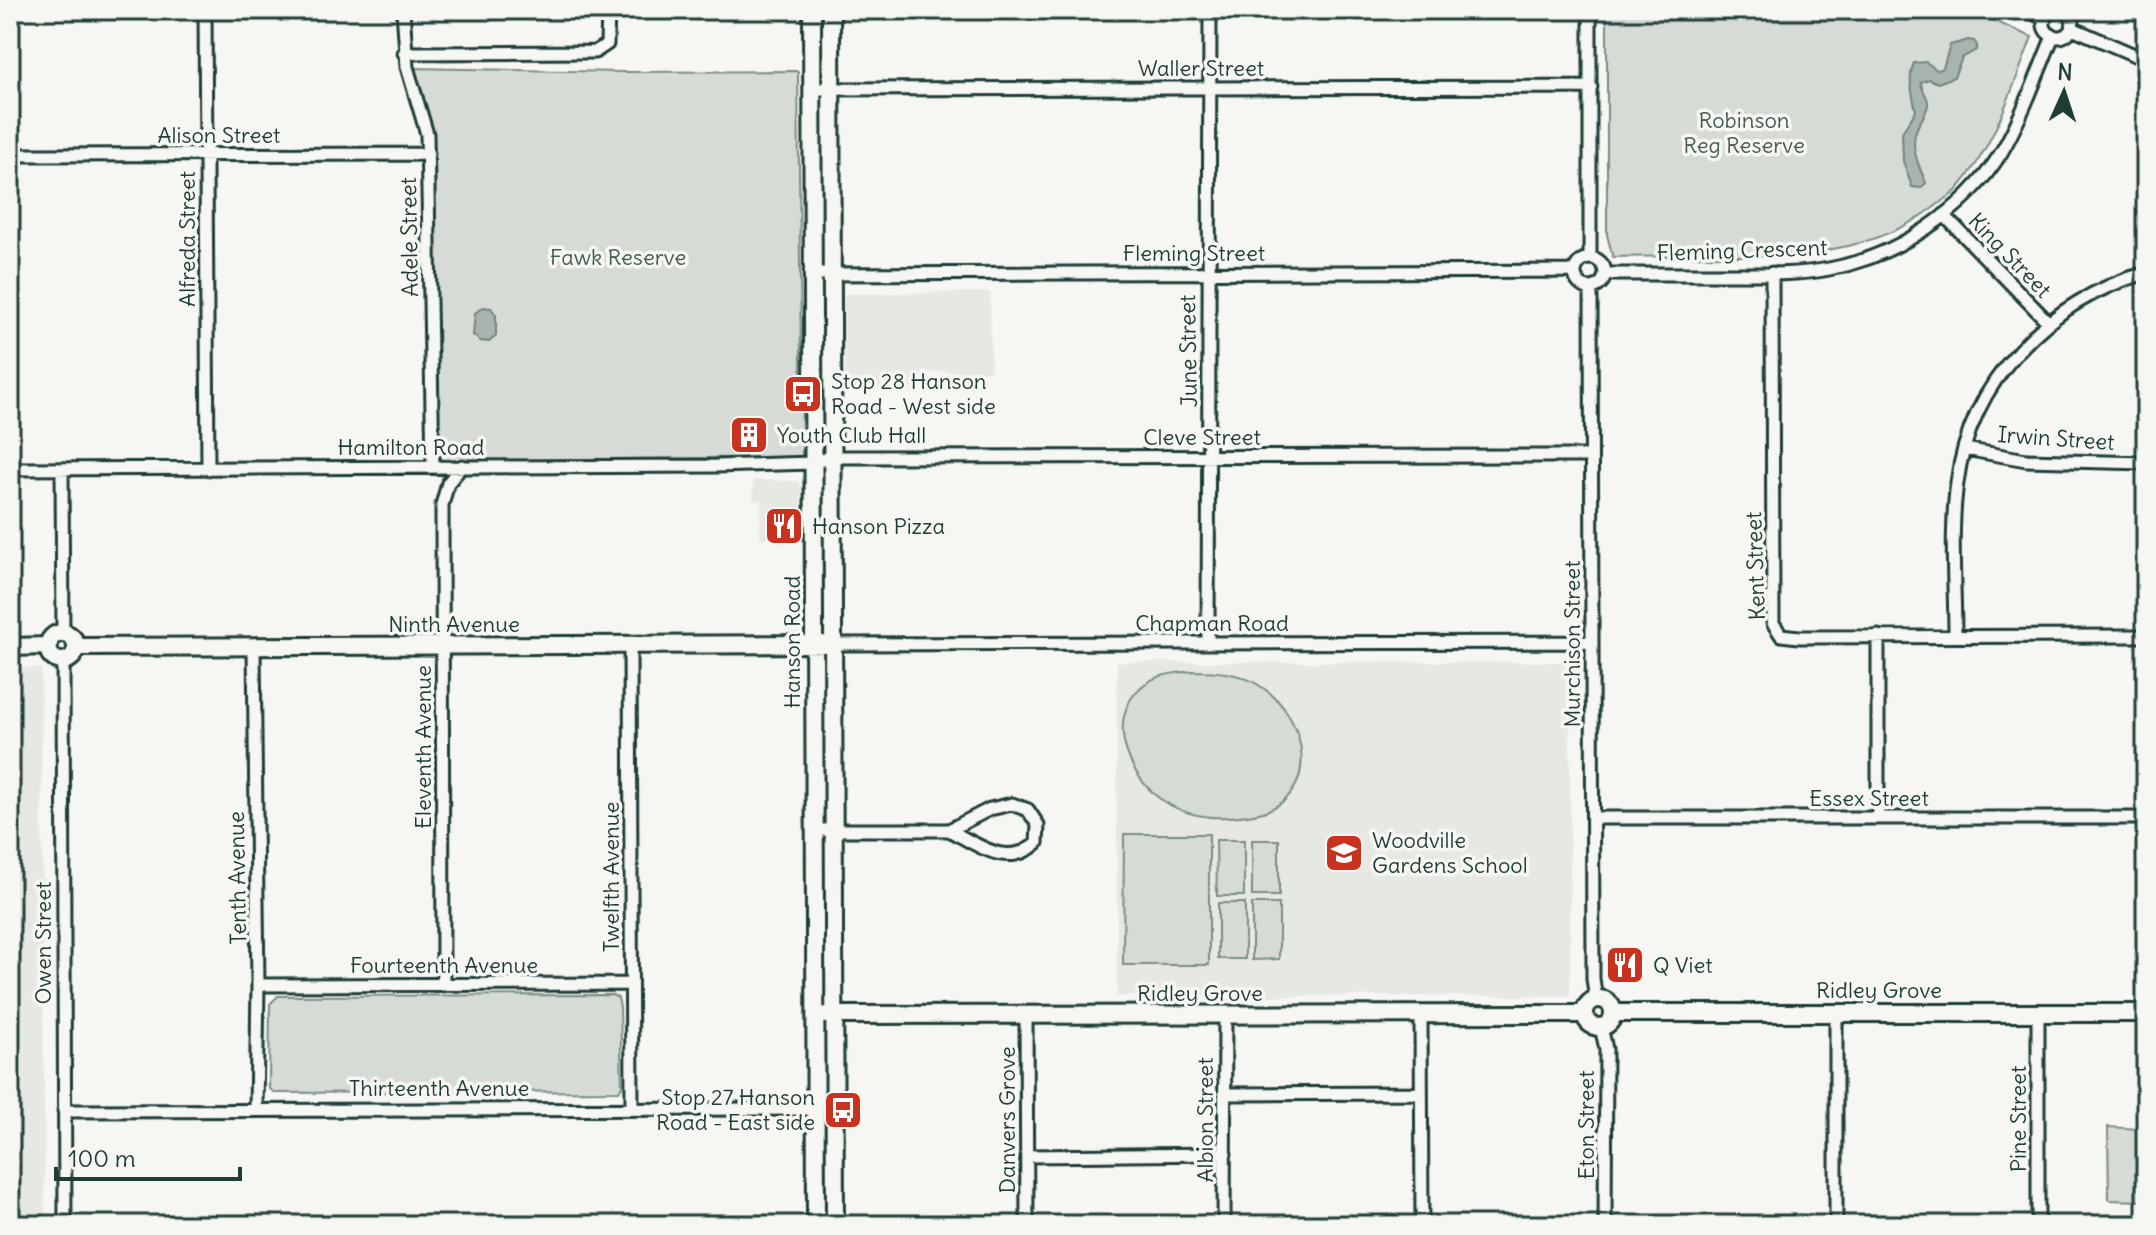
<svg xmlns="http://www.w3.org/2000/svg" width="2156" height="1235" viewBox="0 0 2156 1235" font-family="Delius,sans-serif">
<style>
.built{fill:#e6e8e4}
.green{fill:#d6dbd6;stroke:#7a8c85;stroke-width:2}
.water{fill:#aab3ae;stroke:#72847d;stroke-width:2}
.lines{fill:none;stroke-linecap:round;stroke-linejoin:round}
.street-casing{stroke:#1f3d34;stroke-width:17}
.secondary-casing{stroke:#1f3d34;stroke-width:22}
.street{stroke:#f6f6f2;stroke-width:11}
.secondary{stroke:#f6f6f2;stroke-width:16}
.labels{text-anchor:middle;stroke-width:7;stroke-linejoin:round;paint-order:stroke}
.street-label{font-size:22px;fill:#1f3d34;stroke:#f6f6f2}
.park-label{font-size:22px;fill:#445d54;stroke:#f6f6f2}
.poi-label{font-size:22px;fill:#1f3d34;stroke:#f6f6f2;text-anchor:start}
</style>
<rect width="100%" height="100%" fill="#f6f6f2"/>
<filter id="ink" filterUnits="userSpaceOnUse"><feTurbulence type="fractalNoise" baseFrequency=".0125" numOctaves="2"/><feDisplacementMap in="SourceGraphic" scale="16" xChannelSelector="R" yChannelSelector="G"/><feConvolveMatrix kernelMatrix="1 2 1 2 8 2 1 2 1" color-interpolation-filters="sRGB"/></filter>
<g filter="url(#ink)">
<path class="built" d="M990,292L991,371L922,372V389L845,390L844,294Z
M753,480L797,481L801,486V539L760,538L761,501L753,500Z
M1117,662H1570V996H1117Z
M10,668H41L45,1225H10Z"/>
<path class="green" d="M1607,10H1968L2032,37C2012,89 1994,147 1957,190C1950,197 1940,202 1933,208C1872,253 1802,255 1729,256C1690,256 1652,256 1613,257L1607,235Z
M412,68L622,72L798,71L802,457L438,461L435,151L428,118Z
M1192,671C1215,671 1237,672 1257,684C1312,716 1324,806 1248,815C1221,819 1195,819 1170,805C1132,785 1102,722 1141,687C1156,674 1174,673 1192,671Z
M1124,834H1209V965H1123Z
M1216,840H1244V896H1217Z
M1252,840H1279V896H1252Z
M1218,903H1245V959H1218Z
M1252,904H1279V959L1252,960Z
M612,995L618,998L620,1007L622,1086L619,1091L275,1093L269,1088L270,1004L278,996Z
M2137,1032L2146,1033V1225H2144L2142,1201L2109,1200L2108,1127L2140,1129Z"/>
<path class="water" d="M1968,40L1974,41L1977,45L1976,50L1962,58L1954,77L1938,83L1929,79L1921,82C1921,91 1929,96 1928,105C1927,113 1920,121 1917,128C1909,147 1919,166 1926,183L1921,188L1912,187L1903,161L1902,132L1916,111C1913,95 1907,78 1914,63L1926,62L1937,70L1943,68L1950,45Z
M483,307L491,308L496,315V336L489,342L480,341L473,335L475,313Z"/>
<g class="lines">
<g class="street-casing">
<path id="street" d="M205,10L208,469
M403,10L407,67L427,134L433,467
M1590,10V258
M2025,10L2044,18
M2051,10C2027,33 2071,52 2073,20L2066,10
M2072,28L2146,60
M404,53L595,52L607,44L608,10
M811,89L1591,87
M10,155L428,154
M1944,215L2048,322
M1575 273a15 15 0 1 1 30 0a15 15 0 1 1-30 0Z
M1772,273L1773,623L1781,635L1799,637L2146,636
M812,274L1575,271
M1605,274C1647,274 1690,274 1732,274C1764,274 1798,275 1829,269C1897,256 1964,212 2001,153C2022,117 2037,75 2053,36
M1591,288L1593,979L1596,999
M1965,449L2026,460L2146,463
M10,469L716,466L813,463L832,457L1591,456
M62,470L63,634
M1878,636V818
M1955,636C1955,585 1950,533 1957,483C1970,381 2048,300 2146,273
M1208,643L1210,10
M833,644L1591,642
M630,646L632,1108
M254,647L258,985L256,1109
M63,661L65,1225
M1593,818H2146
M815,830H949L990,809L1012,804L1028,810L1038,825L1037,843C1008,869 978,845 949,830
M258,985L631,984
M443,985L442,505L448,483L462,466
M1836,1012V1225
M2038,1013V1225
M1026,1015L1027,1225
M1421,1015L1422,1225
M1601,1027L1606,1049L1605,1225
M1225,1094L1421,1093
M64,1111L814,1109
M1027,1156L1225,1154
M1224,1225L1225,1015"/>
</g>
<g class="secondary-casing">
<path id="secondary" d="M812,10L816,1225
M831,10L835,1225
M48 647a14 14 0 1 1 28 0a14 14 0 1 1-28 0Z
M10,647L49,646
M76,647L823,644
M1585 1013a14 14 0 1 1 28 0a14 14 0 1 1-28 0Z
M1613,1013H2146
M826,1015L1584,1014"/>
</g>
<use href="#street" class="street"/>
<use href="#secondary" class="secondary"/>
</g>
</g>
<defs>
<g id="bus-square" transform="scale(2)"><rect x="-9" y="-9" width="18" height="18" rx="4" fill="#c8321e" stroke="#f6f6f2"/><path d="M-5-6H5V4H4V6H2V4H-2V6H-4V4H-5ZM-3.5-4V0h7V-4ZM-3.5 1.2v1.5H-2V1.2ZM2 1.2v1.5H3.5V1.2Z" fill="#fff"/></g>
<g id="building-square" transform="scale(2)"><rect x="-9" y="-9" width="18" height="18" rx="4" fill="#c8321e" stroke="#f6f6f2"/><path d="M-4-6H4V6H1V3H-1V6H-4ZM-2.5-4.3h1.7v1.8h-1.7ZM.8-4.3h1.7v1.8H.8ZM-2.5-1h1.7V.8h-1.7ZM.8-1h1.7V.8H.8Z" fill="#fff"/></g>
<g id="restaurant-square" transform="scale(2)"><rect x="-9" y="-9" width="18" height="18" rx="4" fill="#c8321e" stroke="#f6f6f2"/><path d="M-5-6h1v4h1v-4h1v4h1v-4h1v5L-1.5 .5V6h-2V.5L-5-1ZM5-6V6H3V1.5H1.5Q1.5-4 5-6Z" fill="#fff"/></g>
<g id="school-square" transform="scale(2)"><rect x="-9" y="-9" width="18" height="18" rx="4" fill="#c8321e" stroke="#f6f6f2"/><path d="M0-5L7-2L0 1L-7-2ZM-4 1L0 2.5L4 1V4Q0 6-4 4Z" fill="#fff"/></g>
</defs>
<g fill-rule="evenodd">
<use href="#bus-square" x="803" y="394"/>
<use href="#building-square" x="749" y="435"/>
<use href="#restaurant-square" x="784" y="526"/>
<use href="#school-square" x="1344" y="853"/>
<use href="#restaurant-square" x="1625" y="965"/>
<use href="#bus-square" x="843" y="1110"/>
</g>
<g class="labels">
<g class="street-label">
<text x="1201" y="76">Waller Street</text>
<text x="219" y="143">Alison Street</text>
<text transform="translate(409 237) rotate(-91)" y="8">Adele Street</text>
<text transform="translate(187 239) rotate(-90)" y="8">Alfreda Street</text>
<text transform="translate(1742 250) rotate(-2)" y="8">Fleming Crescent</text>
<text x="1194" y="261">Fleming Street</text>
<text transform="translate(2010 255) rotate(46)" y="8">King Street</text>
<text transform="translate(1188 351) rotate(-91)" y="8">June Street</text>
<text x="1202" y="445">Cleve Street</text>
<text transform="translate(2056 438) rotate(4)" y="8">Irwin Street</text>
<text x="411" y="455">Hamilton Road</text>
<text transform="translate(1755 566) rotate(-92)" y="8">Kent Street</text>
<text x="1212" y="631">Chapman Road</text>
<text x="454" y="632">Ninth Avenue</text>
<text transform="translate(792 642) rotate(-90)" y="8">Hanson Road</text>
<text transform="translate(1572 644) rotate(-90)" y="8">Murchison Street</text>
<text transform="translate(423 747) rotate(-90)" y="8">Eleventh Avenue</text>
<text x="1869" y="806">Essex Street</text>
<text transform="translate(611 877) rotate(-90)" y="8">Twelfth Avenue</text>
<text transform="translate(237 878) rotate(-91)" y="8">Tenth Avenue</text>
<text transform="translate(43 943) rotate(-90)" y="8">Owen Street</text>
<text x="444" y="973">Fourteenth Avenue</text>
<text x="1879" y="998">Ridley Grove</text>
<text x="1200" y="1001">Ridley Grove</text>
<text x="439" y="1096">Thirteenth Avenue</text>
<text transform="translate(2018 1119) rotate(-90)" y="8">Pine Street</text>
<text transform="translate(1007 1120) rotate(-90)" y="8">Danvers Grove</text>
<text transform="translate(1205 1120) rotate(-90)" y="8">Albion Street</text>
<text transform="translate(1586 1125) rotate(-90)" y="8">Eton Street</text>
</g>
<g class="park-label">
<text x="1744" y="128">Robinson<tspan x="1744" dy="25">Reg Reserve</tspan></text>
<text x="618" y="265">Fawk Reserve</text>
</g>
<g class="poi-label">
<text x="831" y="389">Stop 28 Hanson<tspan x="831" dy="25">Road - West side</tspan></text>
<text x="777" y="443">Youth Club Hall</text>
<text x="812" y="534">Hanson Pizza</text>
<text x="1372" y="848">Woodville<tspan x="1372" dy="25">Gardens School</tspan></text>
<text x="1653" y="973">Q Viet</text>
<text x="815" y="1105" text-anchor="end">Stop 27 Hanson<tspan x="815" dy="25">Road - East side</tspan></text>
</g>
</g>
<rect width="2156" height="1235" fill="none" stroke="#f6f6f2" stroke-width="40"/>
<rect x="20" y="20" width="2116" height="1195" fill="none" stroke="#1f3d34" stroke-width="3" filter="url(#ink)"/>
<g transform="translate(2064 92) rotate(3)" stroke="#f6f6f2" stroke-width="6" paint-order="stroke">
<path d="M0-6L14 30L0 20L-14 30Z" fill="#1f3d34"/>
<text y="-12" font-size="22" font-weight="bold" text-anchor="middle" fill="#1f3d34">N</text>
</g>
<path d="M56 1167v12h184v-12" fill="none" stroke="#1f3d34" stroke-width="4"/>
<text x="68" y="1167" font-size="24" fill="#1f3d34" stroke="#f6f6f2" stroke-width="6" paint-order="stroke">100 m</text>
</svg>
